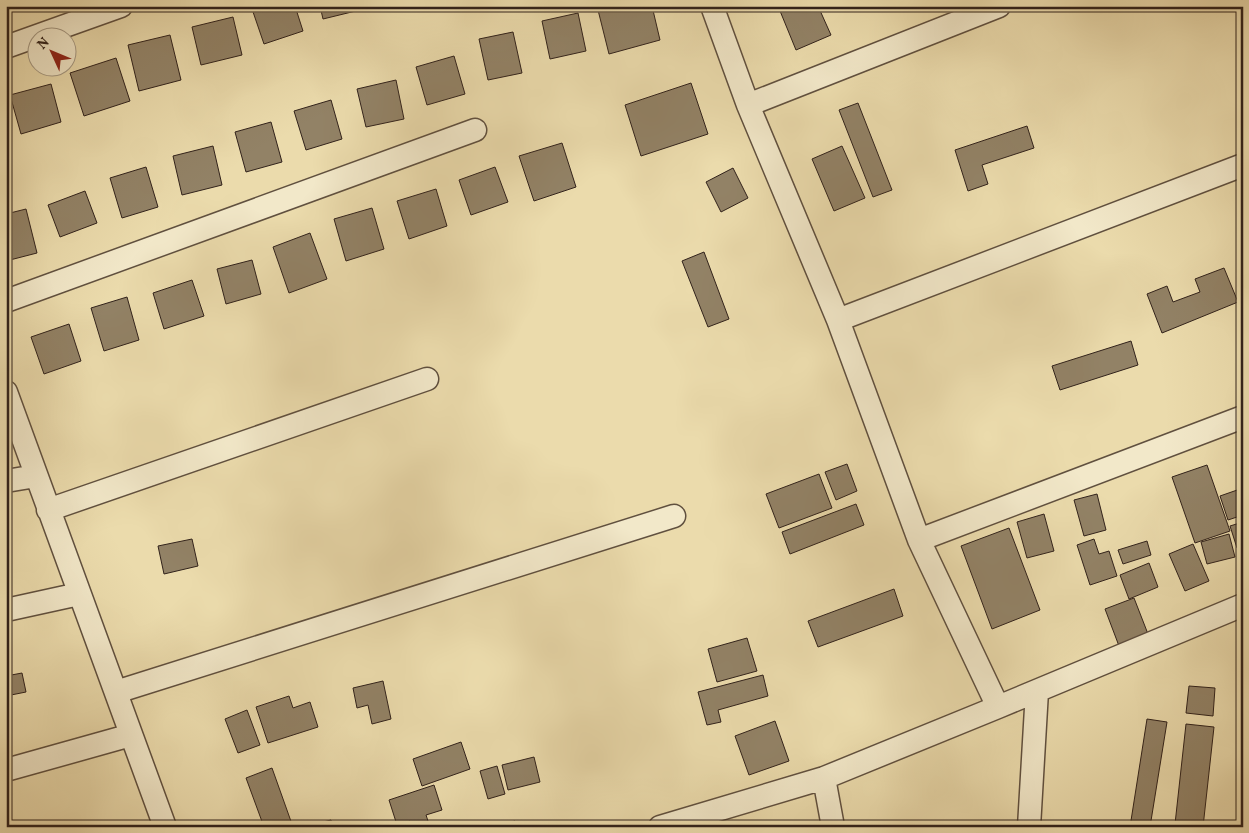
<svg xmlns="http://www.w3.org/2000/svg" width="1249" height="833" viewBox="0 0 1249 833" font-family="Vollkorn,serif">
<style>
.building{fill:#928266;stroke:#31221b}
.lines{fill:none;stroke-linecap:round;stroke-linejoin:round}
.street-casing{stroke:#60503f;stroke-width:25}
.street{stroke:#f2e8c9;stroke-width:22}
</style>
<rect width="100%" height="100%" fill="#ebdbac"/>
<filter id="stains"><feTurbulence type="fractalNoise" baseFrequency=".004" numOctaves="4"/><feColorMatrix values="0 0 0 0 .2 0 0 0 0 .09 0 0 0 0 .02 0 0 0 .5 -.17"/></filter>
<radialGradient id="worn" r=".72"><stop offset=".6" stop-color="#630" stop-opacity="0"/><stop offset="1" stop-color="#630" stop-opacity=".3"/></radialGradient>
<path class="building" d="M251,6H295L303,31L264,44Z
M320,6H363L364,9L323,19Z
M597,6H652L660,40L609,54Z
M778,6H818L831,35L796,50Z
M578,13L586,51L550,59L542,21Z
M233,17L242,55L201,65L192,27Z
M513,32L522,73L488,80L479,39Z
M170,35L181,80L139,91L128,45Z
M454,56L465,94L427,105L416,67Z
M116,58L130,101L84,116L70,73Z
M396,80L404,119L366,127L357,89Z
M691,83L708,134L641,156L625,105Z
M51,84L61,122L21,134L10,95Z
M331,100L342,139L306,150L294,111Z
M858,103L892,190L873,197L839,110Z
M271,122L282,162L246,172L235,132Z
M1027,126L1034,148L982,165L988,184L968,191L955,150Z
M562,143L576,187L534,201L519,156Z
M213,146L222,185L182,195L173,156Z
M842,146L865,198L834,211L812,159Z
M146,167L158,207L122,218L110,178Z
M495,167L508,202L471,215L459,180Z
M733,168L748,198L721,212L706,182Z
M436,189L447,226L409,239L397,201Z
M85,191L97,223L60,237L48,205Z
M372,208L384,249L346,261L334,219Z
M26,209L37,253L6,261V214Z
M310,233L327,279L289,293L273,247Z
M704,252L729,319L708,327L682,261Z
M252,260L261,294L226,304L217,269Z
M1224,268L1238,302L1162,333L1147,294L1167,286L1173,302L1200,292L1195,279Z
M192,280L204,316L164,329L153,293Z
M127,297L139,340L104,351L91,308Z
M69,324L81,361L44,374L31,337Z
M1131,341L1138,365L1060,390L1052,366Z
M847,464L857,491L836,500L825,472Z
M1207,465L1230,531L1195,543L1172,477Z
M819,474L832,508L779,528L766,494Z
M1243,488V515L1228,520L1220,496Z
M1097,494L1106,530L1084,536L1074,500Z
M856,504L864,525L790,554L782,532Z
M1044,514L1054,551L1027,558L1017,522Z
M1243,522V546L1237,548L1230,526Z
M1009,528L1040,610L992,629L961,546Z
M1229,534L1235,557L1207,564L1201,542Z
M192,539L198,566L164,574L158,546Z
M1094,539L1099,554L1109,551L1117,576L1090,585L1077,545Z
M1147,541L1151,555L1123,564L1118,550Z
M1193,544L1209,581L1185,591L1169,554Z
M1149,563L1158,587L1129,599L1120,575Z
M894,589L903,616L818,647L808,621Z
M1134,598L1148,634L1119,646L1105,609Z
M747,638L757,671L717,682L708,649Z
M22,673L26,692L6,696V676Z
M763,675L768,696L718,710L721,722L707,725L698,692Z
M383,681L391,719L372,724L368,705L357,708L353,688Z
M1189,686L1215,688L1213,716L1186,713Z
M289,696L293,708L310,702L318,727L268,743L256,707Z
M247,710L260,745L238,753L225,719Z
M1147,719L1167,722L1150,827H1130Z
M775,721L789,761L749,775L735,736Z
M1186,724L1214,727L1203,827L1175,824Z
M461,742L470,769L422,786L413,759Z
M534,757L540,782L508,790L502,765Z
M497,766L505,794L488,799L480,771Z
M272,768L293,827H264L246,778Z
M434,785L442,810L426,815L428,821L411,826L410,821L397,825L389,800Z
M331,820L333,827H311V825Z
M515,821L516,827H501L500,825Z"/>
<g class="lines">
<g class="street-casing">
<path id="street" d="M712,6L748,105L838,320L919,540L998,707
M6,47L121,6
M748,105L999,6
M6,301L475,130
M838,320L1243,165
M6,392L165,827
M6,481L36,476
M48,510L427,379
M919,540L1243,417
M6,610L79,594
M116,692L674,516
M6,770L131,735
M824,778L833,827
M660,827L824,778L998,707L1243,605
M1029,827L1037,691"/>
</g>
<use href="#street" class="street"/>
</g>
<rect width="1249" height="833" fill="none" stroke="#ebdbac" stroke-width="25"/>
<rect x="8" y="8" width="1234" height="818" fill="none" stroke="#31221b" stroke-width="2.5"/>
<rect x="12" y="12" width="1224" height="808" fill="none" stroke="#31221b"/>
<g transform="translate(52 52) rotate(314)"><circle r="24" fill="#f2e8c9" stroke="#a59983"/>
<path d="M0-4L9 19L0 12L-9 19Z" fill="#8f2418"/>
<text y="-8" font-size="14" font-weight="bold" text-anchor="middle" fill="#31221b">N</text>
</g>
<rect width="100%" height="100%" filter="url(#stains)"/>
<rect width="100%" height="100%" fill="url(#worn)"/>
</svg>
